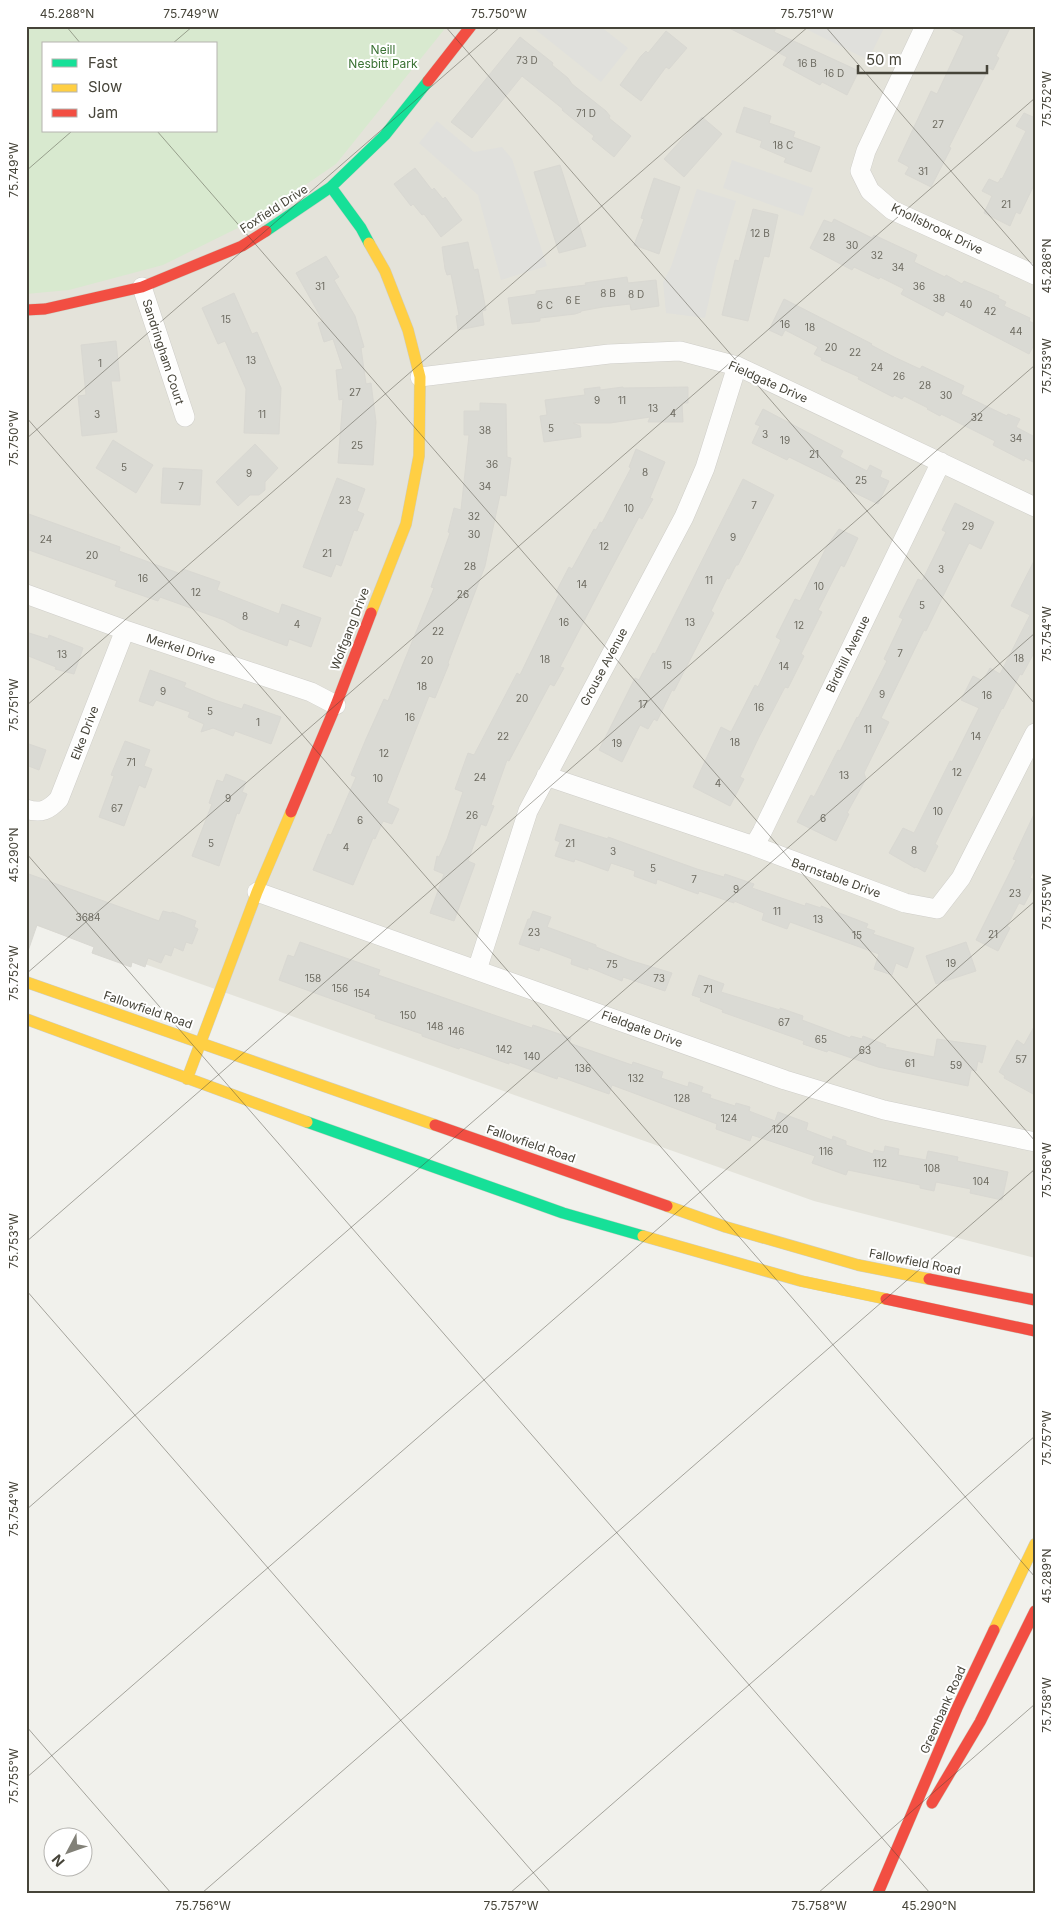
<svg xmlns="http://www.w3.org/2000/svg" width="1061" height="1919" viewBox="0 0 1061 1919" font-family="Inter,sans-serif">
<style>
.residential{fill:#e4e3da;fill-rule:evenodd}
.green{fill:#d8e9cf;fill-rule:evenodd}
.parking{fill:#e0e0dc}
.building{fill:#dadad4;stroke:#d9d8d2}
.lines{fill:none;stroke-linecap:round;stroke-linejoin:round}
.street-casing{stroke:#cfcec9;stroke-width:20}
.fast-casing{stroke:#cecec3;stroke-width:12}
.slow-casing{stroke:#cecec3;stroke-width:12}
.jam-casing{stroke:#cecec3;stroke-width:12}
.street{stroke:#fdfdfc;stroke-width:19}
.fast{stroke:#16e098;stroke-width:11}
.slow{stroke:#ffcf43;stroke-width:11}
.jam{stroke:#f24e42;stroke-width:11}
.ticks{fill:none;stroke:#464439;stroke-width:1;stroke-opacity:0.45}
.labels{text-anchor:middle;stroke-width:4;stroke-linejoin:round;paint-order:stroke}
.number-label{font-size:10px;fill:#6c6a60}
.park-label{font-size:12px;fill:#3a7133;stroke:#fff}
.street-label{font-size:12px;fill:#464439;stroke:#fff}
.neatline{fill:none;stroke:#464439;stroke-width:2}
.ticks-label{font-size:12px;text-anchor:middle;fill:#464439}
</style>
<rect width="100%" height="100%" fill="#f1f1ec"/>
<path class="residential" d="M26,26H1035V1258L814,1201L26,922ZM44,44H216V131H44Z"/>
<path class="green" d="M26,26H447L336,164L254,220L163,265L69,290L26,294ZM44,44H216V131H44Z"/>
<path class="parking" d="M531,26H600L628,48L601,82Z
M800,26H885L868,60Z
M437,121L474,152L502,147L512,159L547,266L501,280L478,195L419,143Z
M732,160L813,188L803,216L723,188Z
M697,189L736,201L716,268L705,318L666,313L663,282L671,267Z"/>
<path class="building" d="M725,26H777L774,32L859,71L847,95L822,82L820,85L783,65L787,57Z
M945,26H1011L996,56L999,58L993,70L989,68L949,147L951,148L931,187L905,174L909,167L898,161L931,91L937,94L964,36Z
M666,31L687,48L669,69L666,67L641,101L620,85L641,56L646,51L648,53Z
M520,37L553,63L552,65L568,78L572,84L606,111L610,116L609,118L631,136L614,157L592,139L594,136L562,110L563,109L522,76L472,138L451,122Z
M744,107L771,116L769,123L795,132L793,137L820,147L811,172L784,162L786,158L760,147L762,141L736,132Z
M1024,113L1033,117L1035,113V183L1020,214L1016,212L1010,226L984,213L992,196L982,191L989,179L998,183L1001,178L1002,179L1026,131L1016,126Z
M702,117L722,134L684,177L664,159Z
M560,165L586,246L559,253L534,172Z
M415,168L432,190L434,188L443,199L445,197L462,220L441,237L424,214L422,215L413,204L411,206L394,184Z
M654,178L680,187L659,254L634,245L644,219L641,218Z
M753,209L778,215L769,257L764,256L748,321L722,315L735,260L739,261Z
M834,219L872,238L874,235L917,255L914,262L945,277L946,275L962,284L964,281L999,296L998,298L1006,302L1004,306L1030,318L1029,321L1035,324V343L1029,354L946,311L943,316L901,294L904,289L880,277L879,279L854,267L852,270L810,248L824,220L832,223Z
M468,242L474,270L478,269L486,310L482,311L484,325L458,330L456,316L459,315L451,274L447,275L445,269L442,247Z
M326,256L339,277L334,280L355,316L364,347L361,348L366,384L371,383L376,422L373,465L338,463L343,399L339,400L336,370L343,369L333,339L324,342L318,323L323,321L296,273Z
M627,277L628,283L656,280L659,306L631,310L630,304L603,307L581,311V312L575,314L540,318V321L534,322L512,324L508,298L536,294V291L586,285L585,283Z
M234,293L252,334L257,332L281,388L279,434L244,433L246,389L225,341L218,344L202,308Z
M784,299L872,344L871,345L894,357L920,369L922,366L964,386L961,394L1007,416L1008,414L1020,419L1016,427L1035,437V463L1025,458L1024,461L993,445L995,441L941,414L940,416L927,409L928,408L904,396L902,399L894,395L893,397L858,379L859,377L821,360L822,358L814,354L818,347L785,330L782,336L769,330Z
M116,341L120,381H111L117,432L82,436L78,396L86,395L81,345Z
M600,387V390L623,387V388L688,387V403H682L683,422H648L650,417L610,423H573L580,426L581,437L544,442L540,416L547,415L545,400L585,395L584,389Z
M480,403L506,404L507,457L511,458L506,496L500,495L485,566L448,663L449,664L435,698L429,696L387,803L399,809L392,824L383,821L375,839L373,838L353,885L313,870L328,834L331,835L356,777L351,775L366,739L384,699L388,701L434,588L431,587L450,533L448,532L454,508L461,510L469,435H464V411H480Z
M763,409L843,451L840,457L867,471L870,465L882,471L880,477L889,481L878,504L847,489L848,486L789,457L787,460L752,443L760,426L755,424Z
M113,440L153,465L136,493L96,468Z
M255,444L278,468L265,482V490L259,495H250L238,506L216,482Z
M636,449L665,462L650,498L653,499L642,519L639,517L608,575L560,667L564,668L554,686L550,684L509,761L507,760L491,805L494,806L486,826L481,824L468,861L475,864L454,921L430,913L444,874L434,870L437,856L439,857L447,839L463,792L455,789L468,753L474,755L517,673L520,675L559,594L556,592L569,567L572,569L594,529L596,530L600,522L602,523L631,468L629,467Z
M163,468L202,470L200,505L161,503Z
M337,478L365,489L357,511L364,514L357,531L354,530L341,566L336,564L331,577L303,567Z
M743,479L774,495L738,565H736L729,579L727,578L711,611L714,613L674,691L672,690L657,721L654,719L648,729L640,725L622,762L599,750L635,678L639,680L653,653L655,654Z
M955,503L994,522L981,549L969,543L926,631L924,630L881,718L889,722L864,773L866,779L847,813L849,814L836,841L797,822L811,795L814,797L838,750L840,751L857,717L858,718L887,661L884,659L903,619L899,617L918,579L922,581L946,532L942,530Z
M26,513L120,547L119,551L181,574L183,569L220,582L217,590L279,614L282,604L321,618L311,647L289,639L287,646L240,629L224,620L160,597L158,601L115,586L117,581L26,549Z
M839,529L858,538L844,567L841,565L818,610L822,612L801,654L804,656L788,688L785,687L759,737L740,777L744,779L730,806L693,787L721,727L731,732L755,685L758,687L781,640L776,637L795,599L800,601L827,546Z
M1035,559V651L1022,675L1020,674L1003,709L1002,708L935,844L938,846L925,872L916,867L915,868L889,853L903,828L914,833L950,761L952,762L979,708L961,700L973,676L983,681L990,668L1000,674L1030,615L1011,606Z
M26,632L48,639L49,635L83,648L74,674L55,669L56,667L26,655Z
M150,670L186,683L184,687L215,700L242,709L244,704L281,717L271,744L235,731L233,736L213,728L201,732L204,724L188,717L190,712L156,700L153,706L139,701Z
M125,741L150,750L144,766L152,769L145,788L139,785L124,826L99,817L114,776L111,775Z
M26,743L46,750L39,770L26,765Z
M226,774L246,782L242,792L247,794L239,814L237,813L219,866L192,856L212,804L209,803L217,780L223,782Z
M1035,812V867L1030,878L1035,880V884L1024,905L1019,903L1007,926L1010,928L998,951L976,940L1016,860L1013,859Z
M560,824L608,839V837L697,869L724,877L725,874L754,884L752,888L805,906L806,903L821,908V906L868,924L866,928L875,931L873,934L914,948L907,968L896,963L892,975L874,969L879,954L790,922L787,929L762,920L764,913L734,901V903L699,891L698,894L657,879L656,884L634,876L635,871L611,863L608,871L575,859L574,862L555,856L560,842L555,840Z
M26,873L159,921L163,911L171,913L172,912L196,921L194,927L198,929L192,944L186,942L183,951L174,947L171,956L165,954L161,963L148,958L145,967L132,962L131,967L92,953L94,947L37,925L28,951H26Z
M533,911L551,917L547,927L596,945V947L629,960L672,973L665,991L623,977L622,981L588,967V970L571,964L572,959L540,947L539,951L519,944L528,919H530Z
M300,942L380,970L378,975L491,1014L532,1028L533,1025L571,1038L569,1043L632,1065L633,1062L663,1072L661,1078L688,1087L689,1082L703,1087L701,1092L711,1095L710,1098L735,1106L736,1103L750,1107L749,1111L775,1121L778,1112L808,1123L806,1130L832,1140L833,1136L846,1141V1145L873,1154L874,1150L884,1152L885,1146L899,1149L898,1155L926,1160L928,1151L958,1157L957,1161L1008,1172L1002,1200L970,1193L971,1189L936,1182L934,1191L920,1188V1185L848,1170L846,1175L812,1163L815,1156L752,1135L750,1141L716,1129L717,1124L612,1085L609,1094L558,1076L557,1079L509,1062V1064L460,1047L459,1049L422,1036V1034L375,1018L376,1015L279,980L288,955L294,957Z
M966,942L976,971L936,984L926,956Z
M699,975L724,984L721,992L780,1010V1008L803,1016L802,1020L850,1038L851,1036L862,1039L863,1036L886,1045L885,1047L934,1057L937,1039L986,1046L982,1063L978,1061L976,1071L971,1070L968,1086L878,1067L828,1050L827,1052L803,1044L804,1041L722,1012L723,1010L700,1001L701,998L692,995Z
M1035,1025V1095L1004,1078L1005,1076L999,1072L1017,1040L1024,1045Z"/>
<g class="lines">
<g class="street-casing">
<path id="street" d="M925,26L866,151L860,171L870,191L892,210L1035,275
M142,287L185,417
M420,377L609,354L680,351L737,366L1035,507
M26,594L125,630L311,692L336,705
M546,776L754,846L905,903L937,909L961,878L1035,733
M26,809C41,814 49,810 59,799L125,630
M754,846L762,832L941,462
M257,892L785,1080L884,1110L1035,1142
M477,970L528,811L684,517L705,468L737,366"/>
</g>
<g class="fast-casing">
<path id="fast" d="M331,187L361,228L369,243
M266,231L331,187L385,135L428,81
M307,1122L563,1213L643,1236"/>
</g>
<g class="slow-casing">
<path id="slow" d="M369,243L385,271L408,330L420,377L419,456L406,524L371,613
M26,982L435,1125
M26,1019L307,1122
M187,1079L257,892L291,812
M667,1206L726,1227L858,1265L929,1279
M643,1236L801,1281L886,1299
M994,1630L1035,1544"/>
</g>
<g class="jam-casing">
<path id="jam" d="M428,81L471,26
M26,310L45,309L142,287L242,246L266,231
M291,812L336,705L371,613
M435,1125L667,1206
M929,1279L1035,1300
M886,1299L1035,1331
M932,1803L980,1722L1035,1611
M878,1893L957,1708L994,1630"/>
</g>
<use href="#street" class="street"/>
<use href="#fast" class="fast"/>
<use href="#slow" class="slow"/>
<use href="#jam" class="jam"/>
</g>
<path class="ticks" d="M66,26L81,44M445,26L1035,704M825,26L1035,268M172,44L193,26M157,131L1035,1141M26,171L72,131M26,417L1035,1577M26,439L501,26M26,706L809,26M26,853L930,1893M26,974L1035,98M26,1242L1035,365M26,1290L551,1893M26,1510L1035,633M26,1726L171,1893M26,1778L1035,901M202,1893L1035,1169M510,1893L1035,1436M818,1893L1035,1704"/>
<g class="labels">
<g class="number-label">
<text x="527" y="64">73 D</text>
<text x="807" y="67">16 B</text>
<text x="834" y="77">16 D</text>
<text x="586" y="117">71 D</text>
<text x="938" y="128">27</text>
<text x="783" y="149">18 C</text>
<text x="923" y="175">31</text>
<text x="1006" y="208">21</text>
<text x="760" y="237">12 B</text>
<text x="829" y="241">28</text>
<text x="852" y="249">30</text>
<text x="877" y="259">32</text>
<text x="898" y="271">34</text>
<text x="320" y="290">31</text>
<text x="919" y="290">36</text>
<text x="608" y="297">8 B</text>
<text x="636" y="298">8 D</text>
<text x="939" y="302">38</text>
<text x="573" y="304">6 E</text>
<text x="966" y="308">40</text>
<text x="545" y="309">6 C</text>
<text x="990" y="315">42</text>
<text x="226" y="323">15</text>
<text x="785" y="328">16</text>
<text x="810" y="331">18</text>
<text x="1016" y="335">44</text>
<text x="831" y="351">20</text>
<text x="855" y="356">22</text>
<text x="251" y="364">13</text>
<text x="100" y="367">1</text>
<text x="877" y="371">24</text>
<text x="899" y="380">26</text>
<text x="925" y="389">28</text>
<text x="355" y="396">27</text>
<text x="946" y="399">30</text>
<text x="597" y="404">9</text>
<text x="622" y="404">11</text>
<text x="653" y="412">13</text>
<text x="673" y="417">4</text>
<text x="97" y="418">3</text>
<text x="262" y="418">11</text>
<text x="977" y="421">32</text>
<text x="551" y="432">5</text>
<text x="485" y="434">38</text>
<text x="765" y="438">3</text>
<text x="1016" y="442">34</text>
<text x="785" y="444">19</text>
<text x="357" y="449">25</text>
<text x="814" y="458">21</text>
<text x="492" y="468">36</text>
<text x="124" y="471">5</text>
<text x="645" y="476">8</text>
<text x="249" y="477">9</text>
<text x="861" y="484">25</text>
<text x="181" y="490">7</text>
<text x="485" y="490">34</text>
<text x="345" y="504">23</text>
<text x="754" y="509">7</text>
<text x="629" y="512">10</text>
<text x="474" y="520">32</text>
<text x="968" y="530">29</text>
<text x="474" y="538">30</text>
<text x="733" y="541">9</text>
<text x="46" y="543">24</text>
<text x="604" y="550">12</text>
<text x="327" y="557">21</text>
<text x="92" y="559">20</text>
<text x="470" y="570">28</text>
<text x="941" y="573">3</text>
<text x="143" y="582">16</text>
<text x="709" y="584">11</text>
<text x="582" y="588">14</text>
<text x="819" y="590">10</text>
<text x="196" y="596">12</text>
<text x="463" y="598">26</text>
<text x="922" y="609">5</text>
<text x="245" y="620">8</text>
<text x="564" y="626">16</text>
<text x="690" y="626">13</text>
<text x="297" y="628">4</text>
<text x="799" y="629">12</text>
<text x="438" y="635">22</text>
<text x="900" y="657">7</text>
<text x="62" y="658">13</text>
<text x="1019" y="662">18</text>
<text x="545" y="663">18</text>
<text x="427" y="664">20</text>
<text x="667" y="669">15</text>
<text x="784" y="670">14</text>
<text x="422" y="690">18</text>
<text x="163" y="695">9</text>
<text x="882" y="698">9</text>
<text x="987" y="699">16</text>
<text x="522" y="702">20</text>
<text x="643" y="708">17</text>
<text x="759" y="711">16</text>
<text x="210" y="715">5</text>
<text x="410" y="721">16</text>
<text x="258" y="726">1</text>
<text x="868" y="733">11</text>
<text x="503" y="740">22</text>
<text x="976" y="740">14</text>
<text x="735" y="746">18</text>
<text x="617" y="747">19</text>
<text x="384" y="757">12</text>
<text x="131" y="766">71</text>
<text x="957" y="776">12</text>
<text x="844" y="779">13</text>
<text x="480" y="781">24</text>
<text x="378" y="782">10</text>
<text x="718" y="787">4</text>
<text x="228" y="802">9</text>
<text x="117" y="812">67</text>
<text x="938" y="815">10</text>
<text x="472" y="819">26</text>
<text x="823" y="822">6</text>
<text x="360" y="824">6</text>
<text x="211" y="847">5</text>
<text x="570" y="847">21</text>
<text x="346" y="851">4</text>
<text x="914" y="854">8</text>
<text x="613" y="855">3</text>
<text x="653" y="872">5</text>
<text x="694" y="883">7</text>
<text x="736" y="893">9</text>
<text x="1015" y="897">23</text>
<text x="777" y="915">11</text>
<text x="88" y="921">3684</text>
<text x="818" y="923">13</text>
<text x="534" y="936">23</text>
<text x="993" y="938">21</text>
<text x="857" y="939">15</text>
<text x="951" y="967">19</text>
<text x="612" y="968">75</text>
<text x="313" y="982">158</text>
<text x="659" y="982">73</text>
<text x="340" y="992">156</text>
<text x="708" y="993">71</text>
<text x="362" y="997">154</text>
<text x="408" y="1019">150</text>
<text x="784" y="1026">67</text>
<text x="435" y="1030">148</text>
<text x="456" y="1035">146</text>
<text x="821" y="1043">65</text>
<text x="504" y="1053">142</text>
<text x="865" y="1054">63</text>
<text x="532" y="1060">140</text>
<text x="1021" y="1063">57</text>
<text x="910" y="1067">61</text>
<text x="956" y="1069">59</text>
<text x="583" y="1072">136</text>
<text x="636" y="1082">132</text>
<text x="682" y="1102">128</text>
<text x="729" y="1122">124</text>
<text x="780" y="1133">120</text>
<text x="826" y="1155">116</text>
<text x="880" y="1167">112</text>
<text x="932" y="1172">108</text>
<text x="981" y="1185">104</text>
</g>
<g class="park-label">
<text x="383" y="54">Neill<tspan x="383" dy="14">Nesbitt Park</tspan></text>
</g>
<g class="street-label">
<text transform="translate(274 209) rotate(-33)" y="4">Foxfield Drive</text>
<text transform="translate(937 229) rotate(26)" y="4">Knollsbrook Drive</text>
<text transform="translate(163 352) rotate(72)" y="4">Sandringham Court</text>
<text transform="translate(768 382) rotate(24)" y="4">Fieldgate Drive</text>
<text transform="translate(350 629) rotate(-69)" y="4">Wolfgang Drive</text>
<text transform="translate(181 649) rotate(18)" y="4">Merkel Drive</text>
<text transform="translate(848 654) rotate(-64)" y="4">Birdhill Avenue</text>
<text transform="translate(604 667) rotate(-62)" y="4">Grouse Avenue</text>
<text transform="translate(85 733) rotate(-69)" y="4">Elke Drive</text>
<text transform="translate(836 878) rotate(20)" y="4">Barnstable Drive</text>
<text transform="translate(148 1010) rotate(19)" y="4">Fallowfield Road</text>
<text transform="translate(642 1029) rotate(20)" y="4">Fieldgate Drive</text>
<text transform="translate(531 1144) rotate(19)" y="4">Fallowfield Road</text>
<text transform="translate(915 1262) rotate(11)" y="4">Fallowfield Road</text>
<text transform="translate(943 1710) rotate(-66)" y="4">Greenbank Road</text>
</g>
</g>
<rect width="1061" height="1919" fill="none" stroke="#ffffff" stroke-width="55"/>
<rect x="42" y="42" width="175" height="90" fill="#ffffff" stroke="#b5b4b0"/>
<rect x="52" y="59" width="25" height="8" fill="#16e098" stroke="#b5b4b0"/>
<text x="88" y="68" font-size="15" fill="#464439">Fast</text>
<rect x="52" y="84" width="25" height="8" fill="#ffcf43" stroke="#b5b4b0"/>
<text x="88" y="92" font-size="15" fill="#464439">Slow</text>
<rect x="52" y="109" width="25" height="8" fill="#f24e42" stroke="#b5b4b0"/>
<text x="88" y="118" font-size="15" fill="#464439">Jam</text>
<g transform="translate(68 1852) rotate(229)"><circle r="24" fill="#ffffff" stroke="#b5b4b0"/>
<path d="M0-4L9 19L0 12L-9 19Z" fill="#828178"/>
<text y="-8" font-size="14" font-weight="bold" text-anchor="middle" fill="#464439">N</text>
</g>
<path d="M858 65v8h129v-8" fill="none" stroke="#464439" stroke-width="2.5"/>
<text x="866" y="65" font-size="15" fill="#464439" stroke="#ffffff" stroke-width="4" paint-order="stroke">50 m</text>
<rect x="28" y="28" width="1006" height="1864" class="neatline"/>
<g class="ticks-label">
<text x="67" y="18">45.288°N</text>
<text x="191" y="18">75.749°W</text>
<text x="499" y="18">75.750°W</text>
<text x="807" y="18">75.751°W</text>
<text transform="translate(1047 99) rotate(-90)" y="4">75.752°W</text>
<text transform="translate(14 170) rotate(-90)" y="4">75.749°W</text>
<text transform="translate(1047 266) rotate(-90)" y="4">45.286°N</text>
<text transform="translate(1047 366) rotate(-90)" y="4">75.753°W</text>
<text transform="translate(14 438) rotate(-90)" y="4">75.750°W</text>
<text transform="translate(1047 634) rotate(-90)" y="4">75.754°W</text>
<text transform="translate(14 705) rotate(-90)" y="4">75.751°W</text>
<text transform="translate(14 855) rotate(-90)" y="4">45.290°N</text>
<text transform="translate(1047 902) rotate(-90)" y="4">75.755°W</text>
<text transform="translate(14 973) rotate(-90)" y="4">75.752°W</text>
<text transform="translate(1047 1170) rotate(-90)" y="4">75.756°W</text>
<text transform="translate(14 1241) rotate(-90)" y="4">75.753°W</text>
<text transform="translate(1047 1438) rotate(-90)" y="4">75.757°W</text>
<text transform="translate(14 1509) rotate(-90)" y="4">75.754°W</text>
<text transform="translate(1047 1576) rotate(-90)" y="4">45.289°N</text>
<text transform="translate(1047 1705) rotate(-90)" y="4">75.758°W</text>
<text transform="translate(14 1776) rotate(-90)" y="4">75.755°W</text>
<text x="203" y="1910">75.756°W</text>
<text x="511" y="1910">75.757°W</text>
<text x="819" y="1910">75.758°W</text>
<text x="929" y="1910">45.290°N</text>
</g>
</svg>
